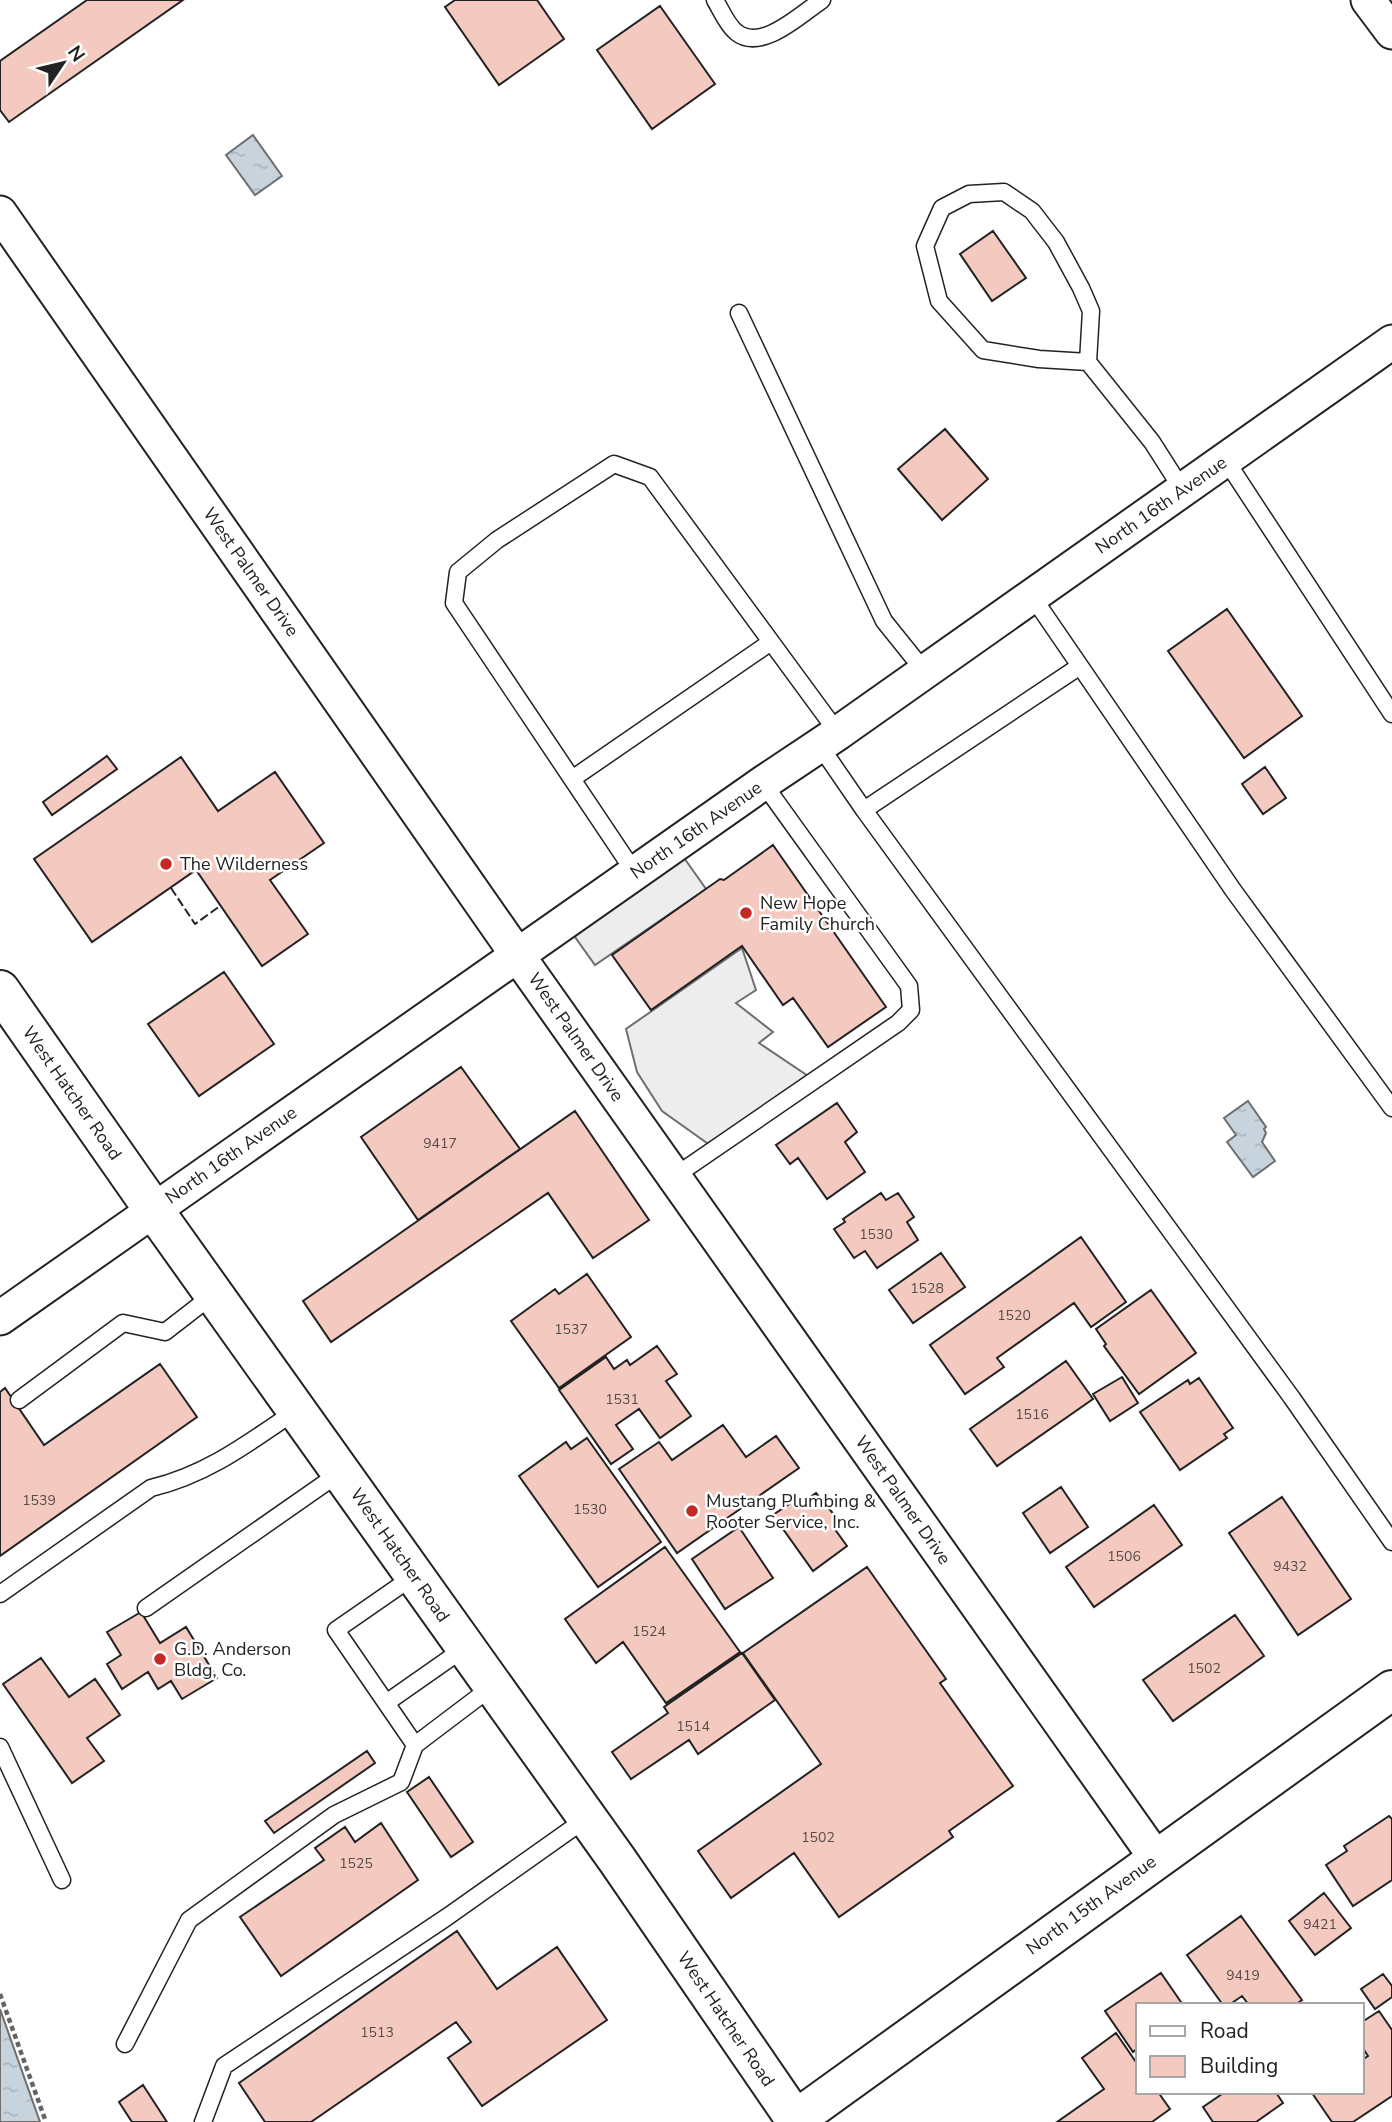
<svg xmlns="http://www.w3.org/2000/svg" width="1392" height="2122" viewBox="0 0 1392 2122" font-family="'Nunito Sans',sans-serif">
<style>
.parking{fill:#ededed;stroke:#6f6f6f;stroke-width:2}
.water{fill:url(#water-ripples);stroke:#6f6f6f;stroke-width:2}
.building{fill:#f3c9c0;stroke:#222;stroke-width:2}
.lines{fill:none;stroke-linecap:round;stroke-linejoin:round}
.service-casing{stroke:#222;stroke-width:19}
.minor-casing{stroke:#222;stroke-width:37}
.tertiary-casing{stroke:#222;stroke-width:42}
.path{stroke:#646464;stroke-width:4.5;stroke-dasharray:5 3.5;stroke-linecap:butt}
.service{stroke:#fff;stroke-width:16}
.minor{stroke:#fff;stroke-width:33}
.tertiary{stroke:#fff;stroke-width:38}
.fence{stroke:#222;stroke-width:2;stroke-dasharray:9 3.5;stroke-linecap:butt}
.poi-dot{fill:#c62828;stroke:#fff;stroke-width:2.5}
.labels{text-anchor:middle;stroke-width:5;stroke-linejoin:round;paint-order:stroke}
.number-label{font-size:14px;fill:#564c4a}
.street-label{font-size:18px;fill:#222;stroke:#fff}
.poi-label{font-size:18px;fill:#222;stroke:#fff;text-anchor:start}
</style>
<defs>
<pattern id="water-ripples" width="26" height="14" patternUnits="userSpaceOnUse" patternTransform="scale(1.75)"><rect width="26" height="14" fill="#c7d3dd"/><path d="M2 4q2-2 4 0t4 0M15 11q2-2 4 0t4 0" fill="none" stroke="#abb5bd"/></pattern>
</defs>
<rect width="100%" height="100%" fill="#fff"/>
<path class="parking" d="M675,845L706,889L595,965L565,923Z
M742,948L756,990L736,1003L773,1032L759,1043L814,1080L714,1148L662,1111L637,1072L626,1029Z"/>
<path class="water" d="M253,135L282,176L255,195L226,155Z
M1248,1101L1266,1127L1264,1129L1266,1133L1262,1142L1275,1161L1253,1177L1227,1142L1236,1135L1224,1118Z
M0,2009L40,2122H0Z"/>
<path class="building" d="M87,0H183L9,122L0,110V61Z
M455,0H537L564,39L499,85L445,7Z
M660,6L715,84L652,129L597,50Z
M993,231L1026,278L992,301L960,254Z
M945,429L988,479L942,520L898,469Z
M1227,609L1302,716L1244,758L1168,651Z
M107,756L117,769L52,815L43,802Z
M181,757L218,811L275,772L324,843L270,880L308,934L262,966L196,870L92,942L34,859Z
M1265,767L1286,798L1263,814L1242,784Z
M773,845L886,1007L828,1047L793,998L783,1005L742,946L651,1010L612,955L720,879L724,880Z
M224,972L274,1044L199,1096L148,1024Z
M461,1067L520,1149L418,1220L361,1137Z
M837,1103L857,1132L845,1142L865,1172L827,1199L798,1158L790,1164L776,1145Z
M575,1111L649,1220L593,1258L548,1193L331,1342L303,1301Z
M881,1193L886,1200L898,1193L914,1217L907,1222L918,1240L877,1268L865,1251L854,1258L834,1229L845,1222L843,1219Z
M1081,1237L1126,1302L1091,1327L1074,1303L997,1358L1004,1367L965,1394L930,1345Z
M941,1253L965,1287L913,1323L889,1290Z
M587,1274L631,1337L559,1388L511,1321L555,1289L559,1294Z
M1151,1290L1196,1353L1139,1394L1104,1346L1106,1344L1096,1329Z
M657,1346L677,1374L666,1381L691,1416L660,1438L639,1409L616,1425L633,1449L611,1464L559,1390L606,1357L614,1369L627,1360L630,1365Z
M1066,1361L1093,1399L997,1466L970,1429Z
M160,1364L197,1417L0,1556V1392L5,1388L44,1445Z
M1122,1377L1138,1403L1110,1421L1093,1394Z
M1199,1378L1233,1428L1224,1434L1227,1438L1180,1470L1140,1412L1188,1380L1190,1384Z
M723,1425L746,1457L776,1436L799,1468L677,1553L619,1469L659,1442L672,1460Z
M587,1438L661,1542L598,1587L519,1476L566,1442L571,1449Z
M1061,1487L1088,1527L1050,1553L1023,1513Z
M816,1493L841,1523L834,1528L847,1546L813,1571L773,1515L798,1498L801,1503Z
M1282,1497L1351,1599L1298,1635L1229,1533Z
M1154,1505L1182,1545L1094,1607L1066,1567Z
M739,1527L773,1578L725,1609L692,1559Z
M665,1547L740,1652L666,1703L623,1642L596,1663L565,1619Z
M867,1567L946,1679L940,1683L1013,1786L949,1831L953,1837L839,1917L794,1853L731,1898L698,1851L821,1764L743,1653Z
M141,1612L160,1643L186,1627L217,1678L182,1699L171,1681L158,1689L148,1672L122,1689L107,1664L121,1655L107,1632Z
M1235,1615L1264,1656L1173,1721L1143,1680Z
M742,1653L775,1700L698,1754L689,1740L631,1779L612,1752L668,1713L664,1707Z
M41,1658L69,1697L95,1679L120,1715L87,1738L104,1761L72,1783L3,1684Z
M367,1751L375,1763L274,1833L265,1821Z
M429,1777L473,1842L451,1857L407,1792Z
M1389,1816L1392,1819V1880L1353,1906L1326,1865L1347,1851L1344,1846Z
M381,1823L418,1880L281,1976L240,1917L324,1860L315,1848L345,1827L355,1842Z
M1324,1893L1351,1928L1315,1955L1289,1921Z
M1241,1916L1302,2000L1295,2005H1249L1242,1996L1229,2005H1223L1187,1955Z
M457,1931L497,1989L557,1947L607,2020L482,2106L448,2058L471,2042L456,2022L311,2122H265L239,2083Z
M1161,1973L1183,2005H1138V2048L1133,2052L1105,2011Z
M1383,1974L1392,1986V1997L1375,2009L1361,1989Z
M1379,2011L1392,2030V2096L1353,2122H1332L1312,2093L1362,2092V2060L1368,2056L1362,2047V2022Z
M1116,2033L1138,2065V2092H1158L1170,2109L1152,2122H1057L1104,2089L1082,2058Z
M143,2085L167,2122H132L119,2102Z
M1225,2092H1280L1277,2094L1283,2103L1256,2122H1213L1203,2107Z"/>
<g class="lines">
<g class="service-casing">
<path id="service" d="M715,0C721,10 727,25 736,32C761,53 801,14 822,0
M739,313L884,621L925,672
M1088,362L1039,359L983,350L939,301L925,246L942,208L969,194L1004,192L1032,211L1056,242L1081,288L1091,311L1088,362L1152,442L1182,489
M1225,459L1392,714
M1032,596L1080,666
M820,746L864,810
M572,779L771,642
M635,873L454,603L458,572L497,540L614,464L650,477L838,733
M1392,1108L1233,890L1080,666L864,810L1292,1398L1392,1542
M675,1176L898,1023L911,1010L909,986L763,783
M19,1400L123,1323L165,1332L214,1294
M414,1576L336,1630L415,1745
M0,1594L151,1488C207,1475 250,1442 297,1410
M146,1608L341,1472
M386,1703L466,1647
M0,1747L62,1880
M125,2044L189,1920L334,1815L401,1782L415,1745L493,1686
M203,2122L224,2066L447,1917L587,1818"/>
</g>
<g class="minor-casing">
<path id="minor" d="M1368,0L1392,32
M0,213L518,956L1156,1858
M0,1318L763,783L838,733L1392,342"/>
</g>
<g class="tertiary-casing">
<path id="tertiary" d="M0,990L153,1209L618,1861L797,2122
M795,2120L1392,1690"/>
</g>
<path class="path" d="M0,1994L46,2122"/>
<use href="#service" class="service"/>
<use href="#minor" class="minor"/>
<use href="#tertiary" class="tertiary"/>
<path class="fence" d="M171,888L195,924L220,906"/>
</g>
<g class="poi-dot">
<circle cx="166" cy="864" r="7"/>
<circle cx="746" cy="913" r="7"/>
<circle cx="692" cy="1511" r="7"/>
<circle cx="160" cy="1659" r="7"/>
</g>
<g class="labels">
<g class="number-label">
<text x="440" y="1148">9417</text>
<text x="876" y="1239">1530</text>
<text x="927" y="1293">1528</text>
<text x="1014" y="1320">1520</text>
<text x="571" y="1334">1537</text>
<text x="622" y="1404">1531</text>
<text x="1032" y="1419">1516</text>
<text x="39" y="1505">1539</text>
<text x="590" y="1514">1530</text>
<text x="1124" y="1561">1506</text>
<text x="1290" y="1571">9432</text>
<text x="649" y="1636">1524</text>
<text x="1204" y="1673">1502</text>
<text x="693" y="1731">1514</text>
<text x="818" y="1842">1502</text>
<text x="356" y="1868">1525</text>
<text x="1320" y="1929">9421</text>
<text x="1243" y="1980">9419</text>
<text x="377" y="2037">1513</text>
</g>
<g class="street-label">
<text transform="translate(1161 505) rotate(-35)" y="6">North 16th Avenue</text>
<text transform="translate(251 572) rotate(55)" y="6">West Palmer Drive</text>
<text transform="translate(696 830) rotate(-35)" y="6">North 16th Avenue</text>
<text transform="translate(576 1037) rotate(55)" y="6">West Palmer Drive</text>
<text transform="translate(72 1093) rotate(55)" y="6">West Hatcher Road</text>
<text transform="translate(231 1155) rotate(-35)" y="6">North 16th Avenue</text>
<text transform="translate(903 1500) rotate(55)" y="6">West Palmer Drive</text>
<text transform="translate(400 1555) rotate(55)" y="6">West Hatcher Road</text>
<text transform="translate(1091 1905) rotate(-36)" y="6">North 15th Avenue</text>
<text transform="translate(726 2019) rotate(56)" y="6">West Hatcher Road</text>
</g>
<g class="poi-label">
<text x="180" y="870">The Wilderness</text>
<text x="760" y="909">New Hope<tspan x="760" dy="21">Family Church</tspan></text>
<text x="706" y="1507">Mustang Plumbing &amp;<tspan x="706" dy="21">Rooter Service, Inc.</tspan></text>
<text x="174" y="1655">G.D. Anderson<tspan x="174" dy="21">Bldg, Co.</tspan></text>
</g>
</g>
<rect x="1136" y="2003" width="228" height="91" fill="#ffffff" stroke="#a7a7a7" stroke-width="2"/>
<rect x="1150" y="2026" width="35" height="10" fill="#ffffff" stroke="#a7a7a7" stroke-width="2"/>
<text x="1200" y="2038" font-size="21" fill="#222222">Road</text>
<rect x="1150" y="2056" width="35" height="21" fill="#f3c9c0" stroke="#a7a7a7" stroke-width="2"/>
<text x="1200" y="2073" font-size="21" fill="#222222">Building</text>
<g transform="translate(63 63) rotate(55)" stroke="#ffffff" stroke-width="5" paint-order="stroke">
<path d="M0-5L12 26L0 18L-12 26Z" fill="#222222"/>
<text y="-10" font-size="19" font-weight="bold" text-anchor="middle" fill="#222222">N</text>
</g>
</svg>
